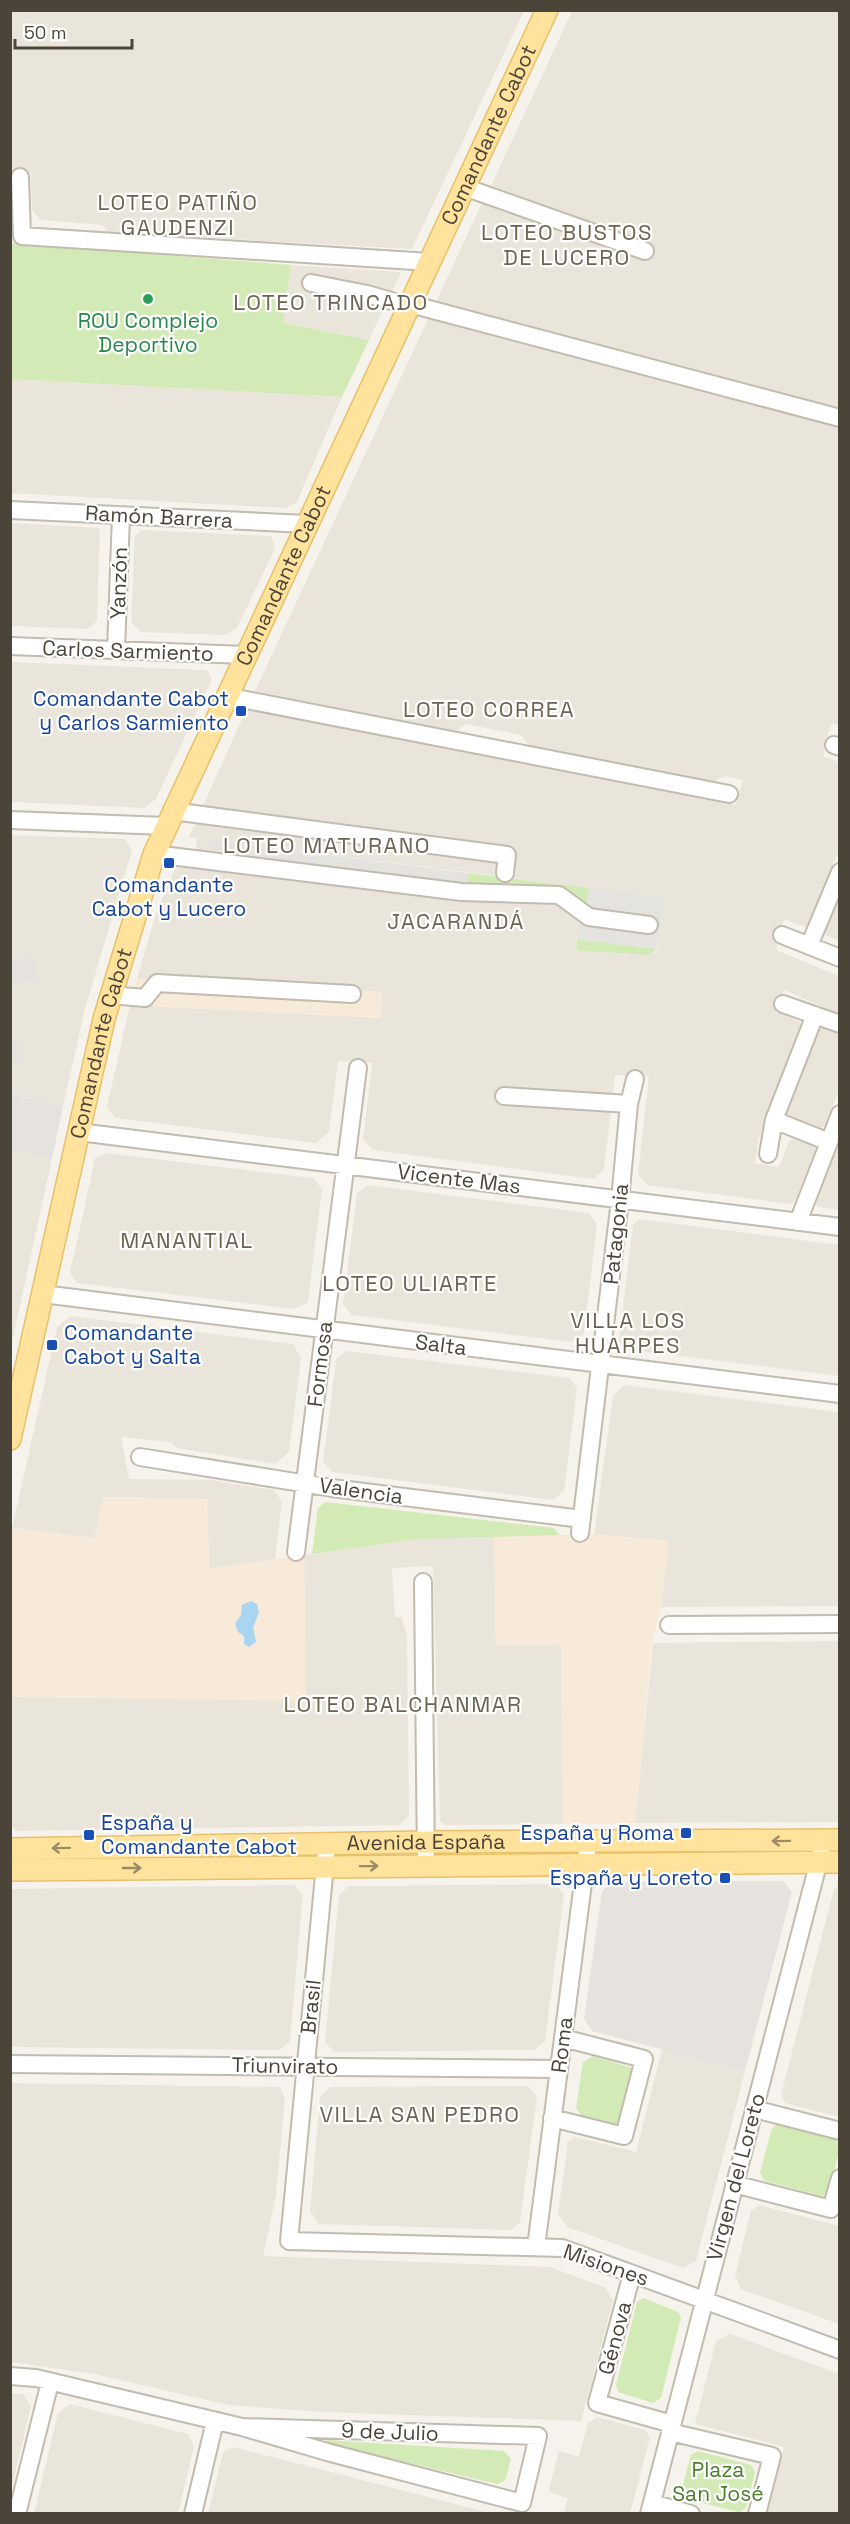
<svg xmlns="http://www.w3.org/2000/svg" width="850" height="2524" viewBox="0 0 850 2524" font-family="'Space Grotesk',sans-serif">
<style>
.residential{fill:#eae5da}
.commercial{fill:#f7ead8}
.industrial{fill:#e6e2dd}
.green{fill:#d2eab5}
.parking{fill:#e5e3e0}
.water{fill:#a9d4f2}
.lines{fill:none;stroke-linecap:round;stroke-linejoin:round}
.minor-casing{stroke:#c2bbae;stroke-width:20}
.major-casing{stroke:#e6c16a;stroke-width:24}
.minor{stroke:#fff;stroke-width:16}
.major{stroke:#ffe39c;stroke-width:21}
.oneway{stroke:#9c8c66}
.leisure-dot{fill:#2e9e5b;stroke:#fff;stroke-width:2}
.transit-dot{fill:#1a4fb4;stroke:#fff;stroke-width:2}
.labels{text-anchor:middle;stroke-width:4.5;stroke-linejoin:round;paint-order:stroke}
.street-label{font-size:21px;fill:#4b4439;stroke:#fff}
.leisure-label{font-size:21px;fill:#27864d;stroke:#fff}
.transit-label{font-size:21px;fill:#164399;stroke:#fff;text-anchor:end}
.park-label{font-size:21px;fill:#4a7f2a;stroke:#fff}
.neighbourhood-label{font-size:22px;letter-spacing:1.5px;fill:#6e6250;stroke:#fff}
</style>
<rect width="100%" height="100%" fill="#f6f3ec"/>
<path class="residential" d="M10,11H524L412,249L108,232L102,225L41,220L32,210L31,172L11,171Z
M572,11H839L840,726L831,723L823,756L839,762V849L808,928L784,919L776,950L839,976V1014L784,990L776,1012L800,1022L802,1027L758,1141L755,1163L779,1167L789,1141L794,1139L813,1145L815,1151L795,1201L790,1204L647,1185L638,1174L649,1076L615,1075L604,1170L593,1179L373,1150L363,1139L372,1063L338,1061L329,1132L316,1143L115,1118L107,1107L130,1005L381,1018L382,992L137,979L157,911L177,864L554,902L578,919L576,948L578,951L650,955L657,951L664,898L511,878L515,850L202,808L247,708L736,805L743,780L725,776L713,783L529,746L521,735L466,724L455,732L255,691L482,203L563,231L565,234L649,260L653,244L490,188Z
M291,265L401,272L390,296L306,287L312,292L320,291L385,305L369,340L283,323Z
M11,379L342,397L297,502L285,508L11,493Z
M11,523L100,528L97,621L87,629L11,626Z
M141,530L271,536L275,548L237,628L224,635L141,632L131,622L135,536Z
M11,662L207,670L212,679L156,799L144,808L11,802Z
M196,822L493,859L499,865L497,876L210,840L207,853L196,852L197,838L189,837Z
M11,835L124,839L132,850L85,1009L63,1106L11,1094V1061L21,1063L26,1041L11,1038V983L37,982L36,957L11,959Z
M839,893V941L823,934Z
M822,1028L839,1034V1089L825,1126L820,1128L788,1115L786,1110L817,1030Z
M839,1140V1210L818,1207L815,1203Z
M11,1148L52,1159L11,1346Z
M105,1153L313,1178L322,1189L308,1302L295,1309L77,1283L70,1272L76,1246L95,1158Z
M368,1185L589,1213L597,1224L584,1334L571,1342L352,1315L343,1304L357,1193Z
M639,1219L839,1245V1376L624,1349L619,1341L631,1240L633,1225Z
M70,1316L293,1344L301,1358L289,1452L275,1464L177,1448L171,1442L121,1437L129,1479L210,1480L274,1490L282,1502L275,1559L209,1569L207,1499L103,1497L95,1538L12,1528L57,1327Z
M347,1351L569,1378L577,1388L564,1491L553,1500L332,1472L323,1461L330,1410L336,1359Z
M624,1385L839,1412V1606L661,1607L669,1541L594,1534L613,1396Z
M494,1536L496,1645L561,1644L563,1824L445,1825L440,1821L433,1566L392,1568L395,1617H402L407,1637L409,1815L400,1825L16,1831L10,1824V1697L305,1700L304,1555L417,1539Z
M839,1641V1822L635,1823L653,1643Z
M556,1884L564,1894L545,2041L534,2050L334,2052L325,2042L339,1895L349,1886Z
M294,1885L303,1896L301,1915L290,2041L280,2050L11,2047V1889Z
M839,1885V2117L785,2103L781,2095L834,1889Z
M662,2049L745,2071L696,2261L683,2268L567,2227L558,2213L568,2142L575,2137L636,2152Z
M11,2083L280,2087L285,2097L276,2195L263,2256L550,2267L606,2288L613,2301L581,2421L322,2412L228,2405L94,2374L11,2362Z
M528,2086L537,2097L520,2222L511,2230L318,2224L310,2211L320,2097L330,2087Z
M759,2205L839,2226V2324L741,2289L735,2276L751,2211Z
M730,2334L839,2374V2513H767L784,2447L695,2424L716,2341Z
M11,2393L23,2394L31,2406L11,2490Z
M70,2404L188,2434L194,2447L178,2513H34L58,2413Z
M597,2417L645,2430L650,2438L630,2513H564L568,2498L551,2493L549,2489L559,2451L579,2457L588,2423Z
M233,2447L405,2491L490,2513H208L223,2452Z"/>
<path class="commercial" d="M137,979L383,992L381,1018L130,1005Z
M103,1497L207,1499L209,1569L304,1555L306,1701L11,1697L12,1528L95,1538Z
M594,1534L669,1541L661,1607L652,1643L635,1823L563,1824L561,1645L496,1646L494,1536Z"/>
<path class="industrial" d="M36,957L37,982L11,983V959Z
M11,1038L26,1041L21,1063L11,1061Z
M10,1094L63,1106L52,1159L11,1148Z
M783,1881L792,1892L745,2071L592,2031L584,2019L594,1948L602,1891L612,1882Z"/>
<path class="green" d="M11,243L291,265L283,323L369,340L342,397L11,379Z
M468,873L589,888L587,906L561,888L466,885Z
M577,939L657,949L650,955L579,951L576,948Z
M325,1502L554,1528L559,1535L417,1539L312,1554L318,1508Z
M593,2056L632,2068L621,2118L618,2123L612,2125L582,2117L576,2108L583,2062Z
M779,2124L836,2138L839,2151L829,2192L822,2196L765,2181L760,2173L772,2128Z
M643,2298L678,2312L681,2317L661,2398L653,2403L618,2392L616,2385L637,2302Z
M326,2440L504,2451L511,2459L505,2481L497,2484L326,2443Z
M698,2451L751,2465L755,2472L746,2508L739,2512L686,2499L681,2492L691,2455Z"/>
<path class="parking" d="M209,840L468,873L466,885L561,888L587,905L589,888L664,898L657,949L577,939L578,919L554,902L207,853Z"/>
<path class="water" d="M251,1601L257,1604L259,1612L253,1628L256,1642L249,1647L244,1644V1636L238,1632L235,1624L241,1615L242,1605Z"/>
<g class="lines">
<g class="minor-casing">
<path id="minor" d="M20,177L22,236L430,262
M464,187L645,251
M311,283L367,294L409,306
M410,304L840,418
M10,510L307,524
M10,646L245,655
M116,650L121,516
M226,696L729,794
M834,745L840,747
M172,811L507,855L505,873
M10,820L165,826
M154,854L462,892L559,895L589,917L649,925
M782,935L840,958
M809,946L840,872
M110,995L145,998L157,983L352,994
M783,1004L840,1024
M504,1096L629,1104
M774,1120L829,1142
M79,1132L840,1227
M768,1154L774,1120L815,1015
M798,1222L840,1114
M43,1294L840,1394
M140,1457L332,1488L582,1519
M580,1533L620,1200L629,1104L635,1079
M296,1552L358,1068
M423,1582L426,1865
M669,1625L840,1624
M327,1844L289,2241L562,2248L840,2350
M10,2064L559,2069
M754,2109L840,2131
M552,2118L624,2136L644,2059L563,2038
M734,2184L831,2209L840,2178
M536,2247L587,1852
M632,2274L597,2403L672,2424
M10,2376L36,2378L242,2427L327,2452L522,2503L538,2436L242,2427
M670,2432L772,2456L757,2514
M652,2503L691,2514
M17,2514L50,2382
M193,2514L215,2421
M649,2514L821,1853"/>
</g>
<g class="major-casing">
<g id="major">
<path id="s1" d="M10,1439L104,1019L154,854L547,10"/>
<path id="s2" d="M10,1849L426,1842L840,1840"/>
<path d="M10,1870L840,1862"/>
</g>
</g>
<use href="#minor" class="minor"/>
<use href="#major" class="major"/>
</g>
<defs><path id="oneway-shaft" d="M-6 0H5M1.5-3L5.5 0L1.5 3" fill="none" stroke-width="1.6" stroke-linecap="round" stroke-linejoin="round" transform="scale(1.5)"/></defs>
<g class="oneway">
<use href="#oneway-shaft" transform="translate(781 1841) rotate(179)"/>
<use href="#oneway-shaft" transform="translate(61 1848) rotate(179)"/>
<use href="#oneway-shaft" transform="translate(369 1866) rotate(-1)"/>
<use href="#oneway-shaft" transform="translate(132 1868)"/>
</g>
<circle class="leisure-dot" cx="148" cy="299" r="6"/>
<g class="transit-dot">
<rect x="235" y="705" width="12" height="12" rx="3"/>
<rect x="163" y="857" width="12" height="12" rx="3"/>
<rect x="46" y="1339" width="12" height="12" rx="3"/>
<rect x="680" y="1827" width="12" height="12" rx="3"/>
<rect x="83" y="1829" width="12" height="12" rx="3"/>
<rect x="719" y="1872" width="12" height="12" rx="3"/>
</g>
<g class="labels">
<g class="street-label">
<text dy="7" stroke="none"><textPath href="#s1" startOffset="1396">Comandante Cabot</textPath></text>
<text transform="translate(159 517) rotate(3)" y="7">Ramón Barrera</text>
<text dy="7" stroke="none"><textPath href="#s1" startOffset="910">Comandante Cabot</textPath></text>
<text transform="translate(119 583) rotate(-88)" y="7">Yanzón</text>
<text transform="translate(128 651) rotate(2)" y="7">Carlos Sarmiento</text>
<text dy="7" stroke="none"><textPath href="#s1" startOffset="406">Comandante Cabot</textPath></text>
<text transform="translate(459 1179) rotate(7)" y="7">Vicente Mas</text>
<text transform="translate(616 1234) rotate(-84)" y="7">Patagonia</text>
<text transform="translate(441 1345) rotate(7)" y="7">Salta</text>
<text transform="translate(320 1364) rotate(-83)" y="7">Formosa</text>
<text transform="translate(361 1491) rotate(8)" y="7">Valencia</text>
<text dy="7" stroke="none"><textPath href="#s2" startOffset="416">Avenida España</textPath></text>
<text transform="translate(311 2007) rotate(-84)" y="7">Brasil</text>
<text transform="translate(562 2045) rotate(-83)" y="7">Roma</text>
<text transform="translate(285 2066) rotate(1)" y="7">Triunvirato</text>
<text transform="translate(736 2177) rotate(-75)" y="7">Virgen del Loreto</text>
<text transform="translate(606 2265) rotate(19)" y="7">Misiones</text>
<text transform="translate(615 2338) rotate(-75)" y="7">Génova</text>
<text transform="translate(390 2432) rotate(2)" y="7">9 de Julio</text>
</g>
<g class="leisure-label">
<text x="148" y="328">ROU Complejo<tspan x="148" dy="24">Deportivo</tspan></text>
</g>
<g class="transit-label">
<text x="229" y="706">Comandante Cabot<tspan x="229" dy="24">y Carlos Sarmiento</tspan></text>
<text x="169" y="892" text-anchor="middle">Comandante<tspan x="169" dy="24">Cabot y Lucero</tspan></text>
<text x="64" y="1340" text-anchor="start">Comandante<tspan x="64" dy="24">Cabot y Salta</tspan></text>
<text x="101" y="1830" text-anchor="start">España y<tspan x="101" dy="24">Comandante Cabot</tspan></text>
<text x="674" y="1840">España y Roma</text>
<text x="713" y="1885">España y Loreto</text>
</g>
<g class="park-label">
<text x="718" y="2477">Plaza<tspan x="718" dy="24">San José</tspan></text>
</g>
<g class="neighbourhood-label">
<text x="178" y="210">LOTEO PATIÑO<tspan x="178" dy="25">GAUDENZI</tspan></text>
<text x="567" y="240">LOTEO BUSTOS<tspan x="567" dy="25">DE LUCERO</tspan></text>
<text x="331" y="310">LOTEO TRINCADO</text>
<text x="489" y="717">LOTEO CORREA</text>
<text x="327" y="853">LOTEO MATURANO</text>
<text x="456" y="929">JACARANDÁ</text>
<text x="187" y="1248">MANANTIAL</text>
<text x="410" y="1291">LOTEO ULIARTE</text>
<text x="628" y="1328">VILLA LOS<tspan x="628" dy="25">HUARPES</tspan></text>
<text x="403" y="1712">LOTEO BALCHANMAR</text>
<text x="420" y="2122">VILLA SAN PEDRO</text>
</g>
</g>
<rect width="850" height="2524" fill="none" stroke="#4b4439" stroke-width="24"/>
<path d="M15 39v9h117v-9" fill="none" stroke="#4b4439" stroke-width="3"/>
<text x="24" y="39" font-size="18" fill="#4b4439" stroke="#ffffff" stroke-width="4.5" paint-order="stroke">50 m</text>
</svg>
